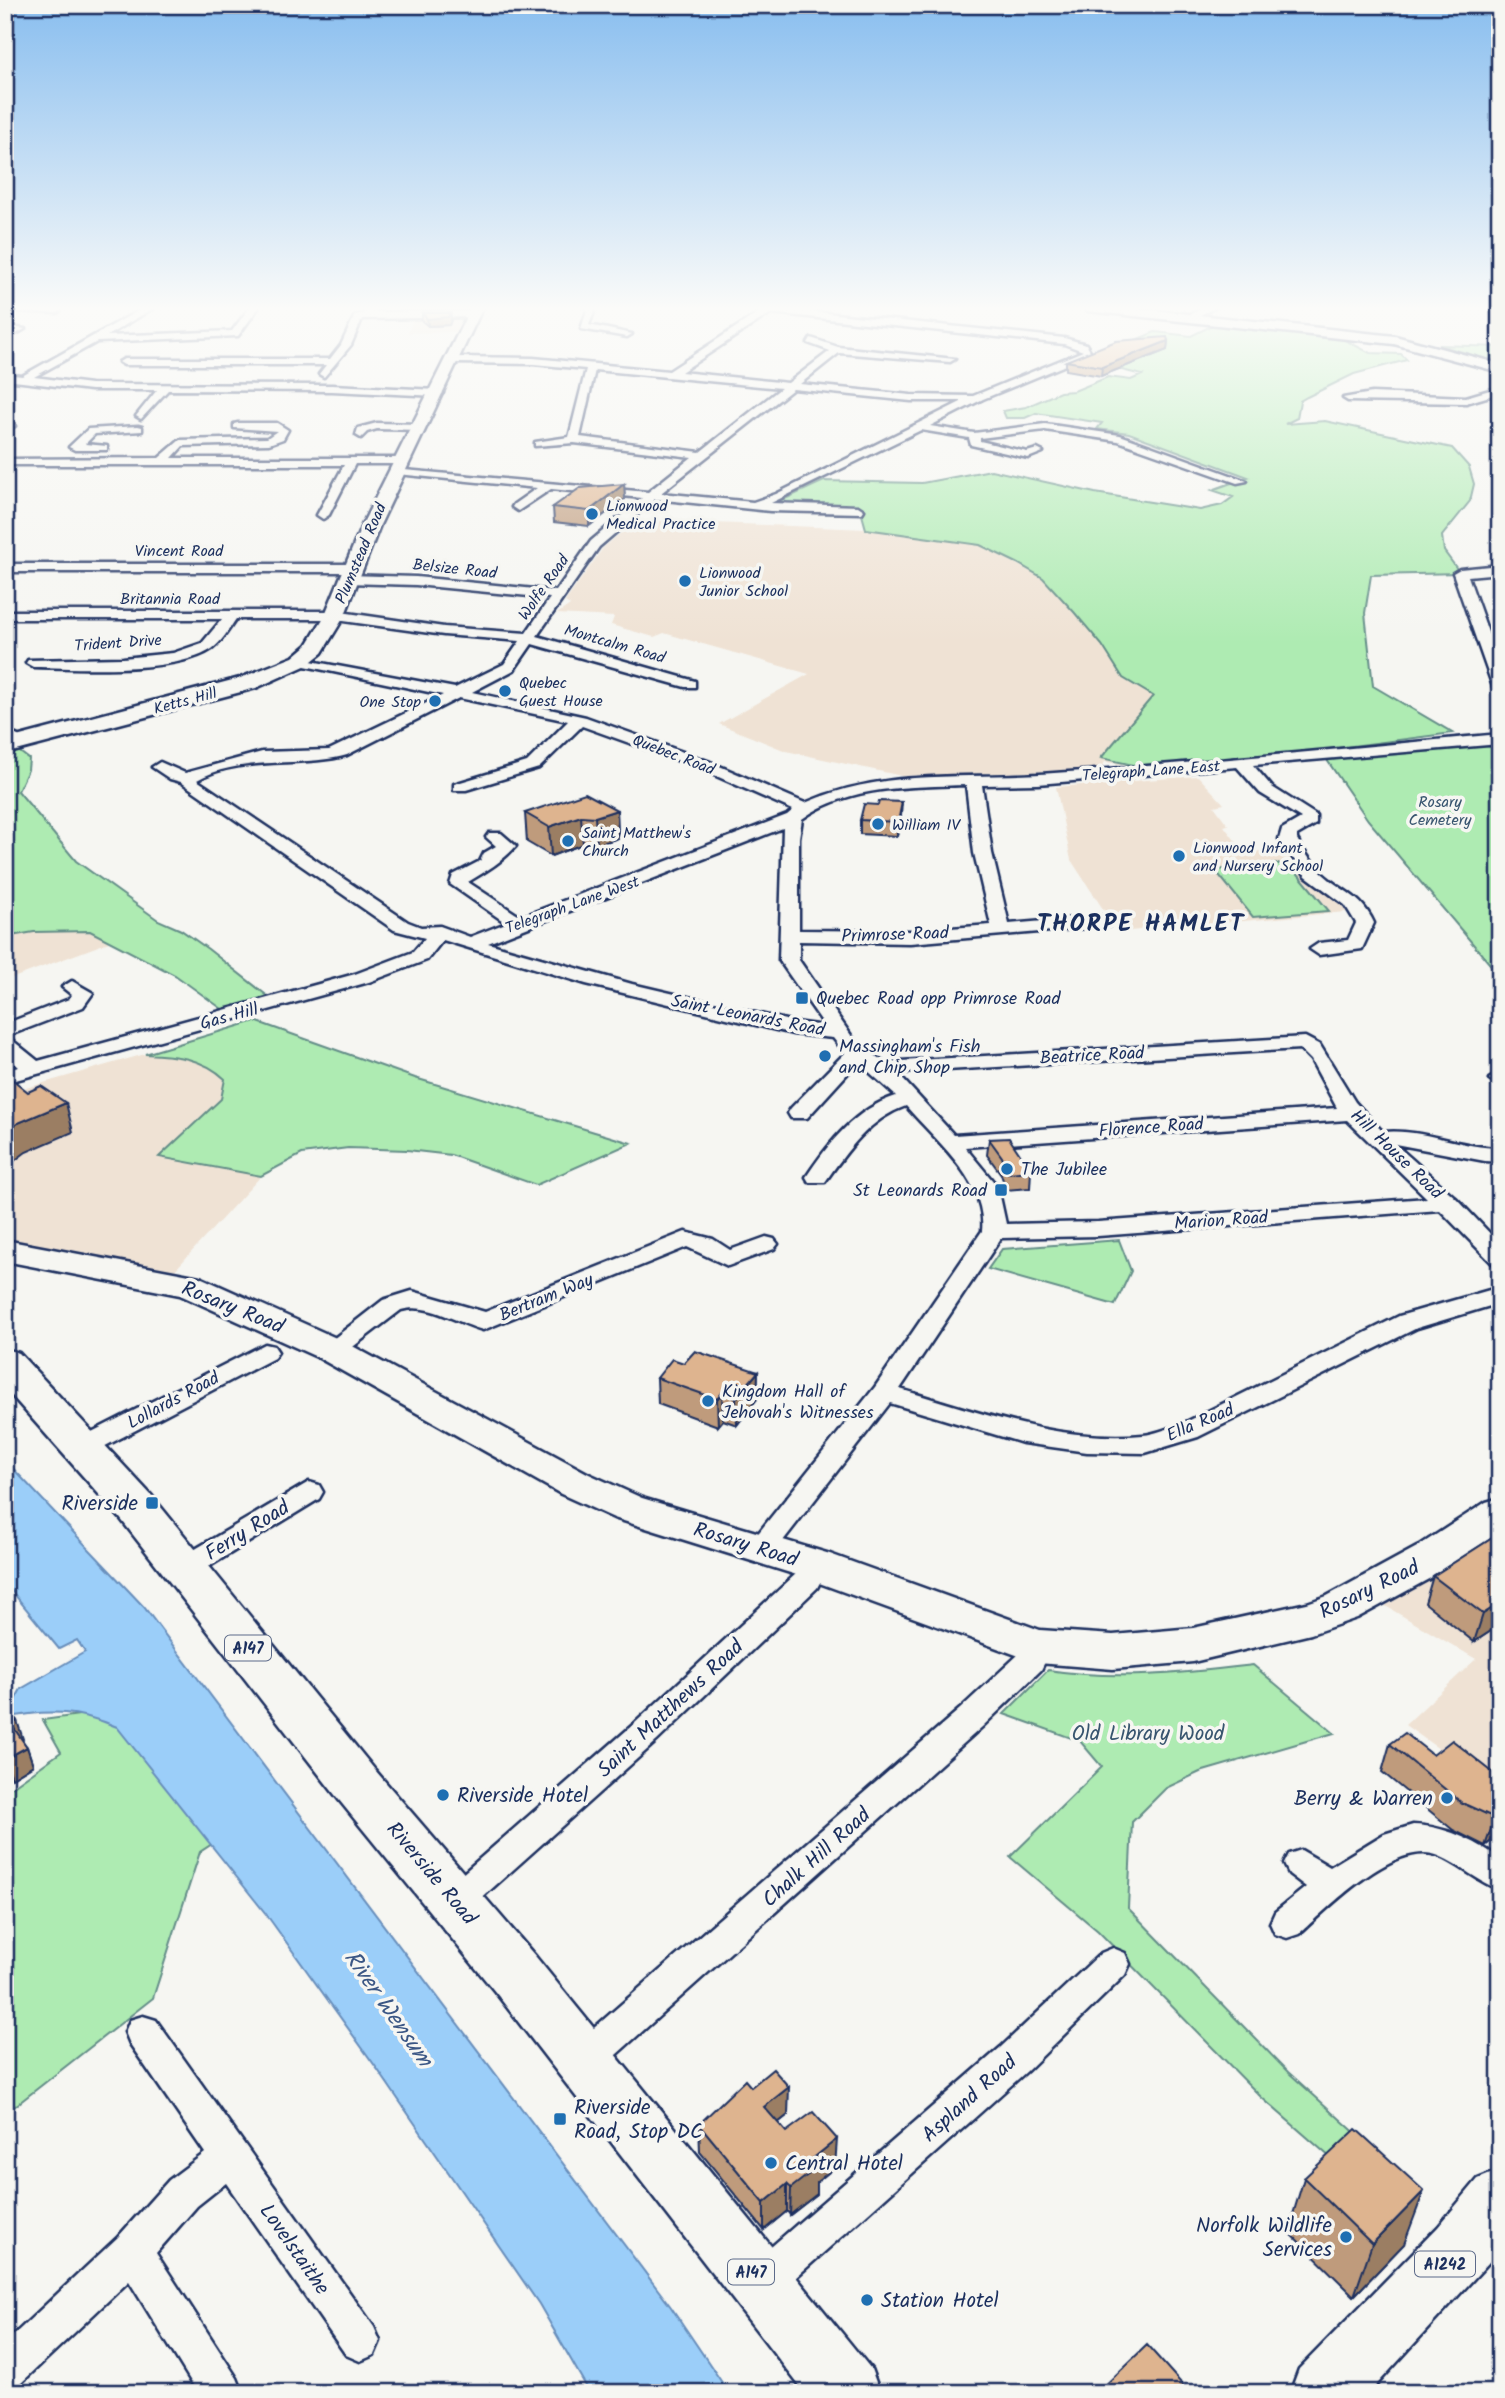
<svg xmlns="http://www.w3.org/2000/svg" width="1505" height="2398" viewBox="0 0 1505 2398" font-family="Kalam,sans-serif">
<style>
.built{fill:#efe2d4}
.green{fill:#aeebb2;stroke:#648d88;stroke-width:2}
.water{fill:#9bcef9;stroke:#688ebb;stroke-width:2}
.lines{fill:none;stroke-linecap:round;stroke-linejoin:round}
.street-casing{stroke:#1b2f5e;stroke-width:5}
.secondary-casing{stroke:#1b2f5e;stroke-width:5}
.primary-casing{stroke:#1b2f5e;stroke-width:5}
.street{fill:#f6f6f2;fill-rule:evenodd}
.secondary{fill:#f6f6f2;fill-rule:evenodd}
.primary{fill:#f6f6f2;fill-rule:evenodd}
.wall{fill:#bf9b7b;stroke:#1b2f5e;stroke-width:2}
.shaded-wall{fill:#9b7e64;stroke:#1b2f5e;stroke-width:2}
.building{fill:#deb48f;stroke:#1b2f5e;stroke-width:2}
.poi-dot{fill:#1f6fb2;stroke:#f6f6f2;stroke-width:2.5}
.labels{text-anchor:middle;stroke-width:7;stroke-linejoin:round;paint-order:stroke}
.far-poi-label{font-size:16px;fill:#1b2f5e;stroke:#f6f6f2;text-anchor:start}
.far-street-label{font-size:16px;fill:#1b2f5e;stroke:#f6f6f2}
.far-park-label{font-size:16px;fill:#38556f;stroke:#f6f6f2}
.shield{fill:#f6f6f2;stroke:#5d6b8a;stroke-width:2}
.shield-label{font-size:16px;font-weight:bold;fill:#1b2f5e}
.street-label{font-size:18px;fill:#1b2f5e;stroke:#f6f6f2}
.poi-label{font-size:18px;fill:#1b2f5e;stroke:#f6f6f2;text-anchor:start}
.near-street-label{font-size:21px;fill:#1b2f5e;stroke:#f6f6f2}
.near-poi-label{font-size:21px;fill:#1b2f5e;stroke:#f6f6f2;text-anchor:start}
.near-park-label{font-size:21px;fill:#38556f;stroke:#f6f6f2}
.near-water-label{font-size:23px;font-style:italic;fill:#3b5785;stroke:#f6f6f2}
.district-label{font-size:24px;font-weight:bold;letter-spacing:2px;fill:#1b2f5e;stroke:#f6f6f2}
</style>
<rect width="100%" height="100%" fill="#f6f6f2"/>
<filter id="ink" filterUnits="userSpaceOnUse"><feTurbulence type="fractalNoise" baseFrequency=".0143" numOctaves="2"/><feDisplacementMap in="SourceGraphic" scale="14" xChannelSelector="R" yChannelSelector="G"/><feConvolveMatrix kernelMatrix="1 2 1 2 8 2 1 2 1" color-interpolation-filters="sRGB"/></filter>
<g filter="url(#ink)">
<path class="built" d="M417,307H468L458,332L408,333Z
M636,520L866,529L980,545L1043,578L1102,645L1123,678L1154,696L1102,758L1142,767L1105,762L1100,769L1064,771L902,776L786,751L719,724L809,674L664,633L654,637L611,625L614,617L557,614L570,605L565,602L603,548Z
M1198,776L1224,804L1214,806L1228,825L1224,826L1244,852L1283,850L1308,880L1338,898L1346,912L1118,932L1071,860L1056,787Z
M90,931L109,942L5,981V937L34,932Z
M145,1054L173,1055L210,1065L225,1079L222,1098L160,1157L261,1176L175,1270L5,1239V1094Z
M1500,1531V1792L1405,1725L1476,1659L1382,1604Z"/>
<path class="green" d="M1217,323L1335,335L1370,353L1401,354L1407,360L1354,374L1307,397L1300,401L1297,418L1285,424L1325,421L1452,448L1469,467L1474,484L1470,501L1442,536L1444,551L1460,573L1371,575L1365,613L1373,686L1453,733L1283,755L1142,767L1101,758L1153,696L1123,678L1102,645L1074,612L1043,578L1017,563L980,545L866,529L861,511L774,504L824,481L922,483L991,470L1095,493L1200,510L1222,505L1233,497L1212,490L1248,477L1129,433L1097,429L1102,423L1036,413L1025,418H1006L1003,411L1026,407L1060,392L1074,391L1108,377L1131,380L1142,375L1114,368L1123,345L1155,332L1191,336Z
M1439,345L1500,347V363Z
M1477,744L1500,749V976L1368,820L1327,760Z
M16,749L29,759L28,770L18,791L76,861L158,920L181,930L208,949L274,1001L229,1014L175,975L90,931L34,932L5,937V752Z
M1289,863L1329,911L1253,917L1215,870Z
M255,1021L415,1078L631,1143L536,1185L451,1155L407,1150L348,1148L302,1154L261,1176L159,1157L221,1099L225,1079C203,1058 175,1055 145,1054Z
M1119,1240L1131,1271L1115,1305L988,1269L1002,1249Z
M1253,1665L1334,1733L1200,1772L1166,1788L1132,1822L1128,1908L1288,2072L1402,2175L1378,2199L1261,2097L1098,1931L1010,1857L1102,1767L1080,1741L1004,1714L1048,1670C1118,1681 1184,1673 1253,1665Z
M108,1711L238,1827L200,1852L153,1998L5,2114V1792L61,1752L43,1720Z"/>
<path class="water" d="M5,1460L144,1607L671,2307L729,2393H590L539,2304L378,2070L266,1914L117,1727C78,1710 47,1709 5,1718L21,1689L85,1652L77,1640L59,1649L5,1583Z"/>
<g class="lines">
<g class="street-casing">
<path id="street" d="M5,307H57L61,310L57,313L5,311Z
M145,307H155L107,336L232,331L250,307H259L238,336L97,342L34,377L91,384L332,385L438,390L443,393L438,396L332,391L168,390L141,419L136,416L157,390H91L5,380V374L22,376Z
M363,307H371L377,312L473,311L477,314L473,317L362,319L351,345L324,377L319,374L326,365H124L119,362L124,359H330L341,345L355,315L365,313Z
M588,307H596L589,325L632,334L627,337L581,329Z
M740,307H769L1064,338L1086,344L1092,354L983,399L930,426L974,433L1045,424L1120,435L1247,481L1237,483L1118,441L1045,430L980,438V441L1027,452L1037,449L1043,452L1028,458L971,445L969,438L921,430L771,503L858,506L864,510L862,513L770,511L655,499L599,547L537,636L695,681V687H685L532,644L514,670L472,692L586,717L708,761L805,803C883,769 957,779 1040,774C1193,764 1347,748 1500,734V744L1253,765L1272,787L1316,815V824L1297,835V839C1304,852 1313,864 1323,874C1344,893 1361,895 1374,923L1362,949L1319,955L1310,949L1319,943L1348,940L1356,923L1345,905L1306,876L1279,839L1282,829L1301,818L1260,793L1237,767L1038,784L982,785L992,853L1009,924L1102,916L1109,918L1111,922L1109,926L910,943L799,941V960L855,1041L884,1062L1305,1037L1320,1045L1355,1102L1383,1132C1423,1128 1460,1148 1500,1148V1162L1485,1161L1395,1144L1456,1198L1500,1244V1265L1492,1263L1440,1210L1098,1236L1001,1238L900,1389C978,1412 1060,1443 1143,1435C1155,1434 1168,1428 1180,1425L1399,1316L1500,1287V1303L1417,1328L1198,1437L1145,1453L1087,1452L1023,1443L890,1403L772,1555L762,1558L752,1555L748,1548L752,1541L875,1387L982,1231C987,1181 936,1141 906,1106C869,1119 847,1151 825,1182H809L806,1177C829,1143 855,1109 896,1096L858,1062L807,1118H791L788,1113L791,1108L845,1053L833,1038L793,1034L586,984L443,940L427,960L369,982L5,1083V1070L19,1067L5,1055V1038L12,1040L38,1061L355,974L413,952L425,938L394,930L181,782L170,779L152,767L160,762L185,773L262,752L329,750L443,695L300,665L293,661L295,658L455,688L504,664L520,641L444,635L329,619H236C229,629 222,642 212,649C175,674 78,668 33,667L26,663L28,660L123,658L173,653L202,643L222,619H5V611H334L444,627L526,633L550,598L416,585L347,583L340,579L347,575L416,577L556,591L591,541L642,498L551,489L518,511L512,507L514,504L537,488L397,474L393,473V469L648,492L692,457L574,443L535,446V442L569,437L586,369L533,364L454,363L449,360L454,357L533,358L669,371L761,311ZM771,313L1064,344L1083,351L973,396L911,395L800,384L839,353L950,362L955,359L838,347L811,338L808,343L830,351L788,383L681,372ZM595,370L781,388L700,452L580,437ZM793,389L911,401H963L776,494L753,502L661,493ZM459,698L568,721L527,762L454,784V790H466L539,768L582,726L696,767L793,810L787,815L521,917L468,882C486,871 502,862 516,846L501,833H489L486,837L496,846L484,853L480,861L453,875L450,884L506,923L470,937L440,926L421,927L408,922L197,780C239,755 302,768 347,755ZM966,785L974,853L991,925L910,931L799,930V838L802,819C849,785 911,787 966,785ZM783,828L779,960L825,1026L794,1022L632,984L488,943ZM1300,1049L1311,1060L1337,1108L954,1135L897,1073ZM1347,1120L1427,1198L1098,1222L1006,1224L998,1187L965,1147Z
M1205,307H1216L1190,320L1182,318Z
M5,326L25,329L5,340L8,332Z
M1500,387V393L1466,403L1348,401L1343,398L1372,393L1466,397Z
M5,423L14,424L15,426L5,429Z
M238,423H277L288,430L283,439L269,444L183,446L172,458H402L408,461L402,464H355L329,515L323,519L317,515L344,465H5V459L159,458L180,440L267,438L277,431L234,428V424Z
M377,423L420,424L425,427L420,430L377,429L367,432L361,438L356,435L358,428Z
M138,426L142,427V431L95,434L85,444L107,446V450H75L69,447L88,429Z
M5,564H352L358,568L352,572H5Z
M1500,565V573L1468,576L1500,666V691L1493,687L1453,573L1460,569Z
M5,729L29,742L21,747L5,740Z
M72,981L93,993L83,1007L5,1037V1024L69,999L72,995L62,987Z
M1499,1073H1500V1086L1489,1079Z
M685,1232L713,1239L730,1250L766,1237L774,1239L778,1244L774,1249L728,1266L687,1247L483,1330C457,1323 428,1302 401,1310L341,1356H323L319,1350L383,1300L412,1291L485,1312Z
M265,1344L274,1346L278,1352L274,1358L90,1454L81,1457L72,1454L68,1448L72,1442Z
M309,1482L319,1485L323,1492L319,1499L195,1575L185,1578L175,1575L171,1568L175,1561Z
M815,1555L825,1558L829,1565L817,1588L657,1741L468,1910L456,1915L444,1910L439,1900L444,1890L635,1723L797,1573L805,1558Z
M1038,1635L1049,1638L1053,1646L1041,1670L982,1727L597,2072L584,2077L571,2072L566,2060L571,2048L960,1709L1019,1654L1027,1638Z
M1413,1825C1445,1826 1473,1840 1500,1858V1890C1478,1882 1461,1865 1439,1856C1396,1838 1329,1907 1299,1934L1287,1938L1275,1934L1270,1923L1275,1912L1306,1887L1289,1874L1284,1864L1289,1854L1301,1850L1330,1867L1384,1834Z
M1113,1948L1125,1953L1130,1964L1125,1975L1027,2071L776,2295L762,2301L748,2295L742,2281L748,2267L1001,2047L1101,1953Z
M143,2016L156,2020L374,2327L380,2341L374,2355L360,2361L346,2355L226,2183L197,2206L156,2253L237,2378L243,2393H198L129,2281L19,2385L5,2391V2343L118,2237L169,2180L205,2153L130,2044L125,2032L130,2020Z"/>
</g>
<g class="secondary-casing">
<path id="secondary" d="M471,307H483L380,525L344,617L322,653L307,665L256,688L5,754V740L240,678L293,657L307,645L324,617L362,525Z
M1082,307H1124L1395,336L1500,364V372L1394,344L1088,311Z
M5,1240L200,1277L345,1342L589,1474L642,1498L830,1554L1040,1630L1113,1635L1193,1628L1307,1603L1327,1596L1417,1547L1486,1502L1500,1498V1532L1447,1569L1357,1618L1311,1634L1193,1662L1113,1669L1038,1663L800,1576L614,1518L561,1494L319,1358L180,1295L5,1261Z"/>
</g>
<g class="primary-casing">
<path id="primary" d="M5,1349L19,1353L152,1496L375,1770L536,1957L871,2369L880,2393H805L496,1993L339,1800L120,1518L5,1388Z
M1500,2170V2250L1369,2393H1290L1299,2369L1438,2227L1478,2179Z"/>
</g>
<use href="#street" class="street"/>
<use href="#secondary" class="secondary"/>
<use href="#primary" class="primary"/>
</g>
<path class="wall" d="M421,307H458L457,309H421Z
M422,313L451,320L449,325L428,326L422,321Z
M1168,341L1167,350L1101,376L1066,370V361Z
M624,484L625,499L589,526L554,522L553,507Z
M878,805L901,816L897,836L860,834V820Z
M617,810L618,838L597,845L583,844L551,856L527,842L525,813Z
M989,1139L1031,1171L1030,1188L1006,1190L1001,1174L987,1155Z
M684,1363L758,1372L757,1399L737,1425L723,1420L718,1426L658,1404L657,1378Z
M1500,1533V1625L1474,1642L1425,1603L1433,1576Z
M5,1705L17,1721L22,1740L27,1747L33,1765L12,1778L5,1768Z
M1390,1744L1433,1755L1500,1778V1834L1485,1846L1453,1830L1382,1772Z
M751,2087L788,2115L778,2123L786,2132L835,2167L817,2182V2194L790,2215L787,2211L764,2230L700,2152L699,2124Z
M1304,2178L1404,2244L1354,2296L1288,2231Z"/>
<path class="shaded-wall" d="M451,313V320L449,325L428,326L427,319Z
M1168,341L1167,350L1101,376L1102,367Z
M624,484L625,499L589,526V511Z
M902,802L901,816L897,836L898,822Z
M617,810L618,838L597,845L595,817Z
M581,816L583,844L551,856L549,827Z
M66,1103L73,1132L26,1152L5,1168V1133L18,1123Z
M758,1372L757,1399L737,1425L736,1398Z
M722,1393L723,1420L718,1426L717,1399Z
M1500,1603V1625L1474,1642L1483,1614Z
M17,1721L23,1739L17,1742L11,1724Z
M27,1747L33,1765L12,1778L5,1759Z
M1500,1814V1834L1485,1846L1495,1818Z
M789,2087L788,2115L764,2134V2107Z
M837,2139L835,2167L817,2182V2194L790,2215L791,2188L811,2160Z
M787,2184V2211L764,2230V2203Z
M1424,2191L1404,2244L1354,2296L1372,2244Z"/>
<path class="building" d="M422,313H451L448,317L427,319Z
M1167,337L1168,341L1102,367L1066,361L1116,341Z
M624,484L589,511L553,507L580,488Z
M585,793L617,810L595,817L581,816L549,827L525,813Z
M879,801L902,802L898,822L860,820L864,804L878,805Z
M7,1075L28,1092L41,1086L66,1103L18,1123L5,1133V1076Z
M1009,1138L1031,1171L1008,1173L1002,1157L989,1139Z
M695,1351L758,1372L736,1398L722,1393L717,1399L657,1378L672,1359L684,1363Z
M1500,1533V1603L1483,1614L1433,1576Z
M5,1705L17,1721L11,1724L27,1747L5,1759Z
M1405,1733L1433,1755L1452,1740L1500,1778V1814L1495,1818L1462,1803L1390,1744Z
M773,2069L789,2087L764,2107L786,2132L813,2112L837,2139L811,2160L818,2167L791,2188L787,2184L764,2203L699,2124L745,2080L751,2087Z
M1356,2129L1424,2191L1372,2244L1304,2178Z
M1147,2345L1190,2393H1097Z"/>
</g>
<linearGradient id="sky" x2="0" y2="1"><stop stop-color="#89beef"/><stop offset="0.48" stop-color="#fbfbf9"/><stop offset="1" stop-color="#fbfbf9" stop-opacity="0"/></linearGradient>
<rect width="1505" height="643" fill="url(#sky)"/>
<g class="poi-dot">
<circle cx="592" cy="514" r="7"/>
<circle cx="685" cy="581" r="7"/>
<circle cx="505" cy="691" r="7"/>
<circle cx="435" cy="701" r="7"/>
<circle cx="878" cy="824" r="7"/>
<circle cx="568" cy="841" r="7"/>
<circle cx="1179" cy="856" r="7"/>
<rect x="795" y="991" width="14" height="14" rx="3.5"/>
<circle cx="825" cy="1056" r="7"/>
<circle cx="1007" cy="1169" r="7"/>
<rect x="994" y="1183" width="14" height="14" rx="3.5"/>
<circle cx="708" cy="1401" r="7"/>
<rect x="145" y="1496" width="14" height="14" rx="3.5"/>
<circle cx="443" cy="1795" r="7"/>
<circle cx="1447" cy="1798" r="7"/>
<rect x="553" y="2112" width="14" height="14" rx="3.5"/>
<circle cx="771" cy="2163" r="7"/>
<circle cx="1346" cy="2237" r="7"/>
<circle cx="867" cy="2300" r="7"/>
</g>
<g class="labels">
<g class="far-poi-label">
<text x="606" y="511">Lionwood<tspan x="606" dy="18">Medical Practice</tspan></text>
<text x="699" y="578">Lionwood<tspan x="699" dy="18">Junior School</tspan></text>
<text x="519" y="688">Quebec<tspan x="519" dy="18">Guest House</tspan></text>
<text x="421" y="707" text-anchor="end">One Stop</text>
<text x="892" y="830">William IV</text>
<text x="582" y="838">Saint Matthew's<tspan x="582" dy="18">Church</tspan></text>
<text x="1193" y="853">Lionwood Infant<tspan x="1193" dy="18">and Nursery School</tspan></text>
</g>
<g class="far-street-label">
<text x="179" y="556">Vincent Road</text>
<text transform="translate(360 553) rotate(-67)" y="6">Plumstead Road</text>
<text transform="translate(455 568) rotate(6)" y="6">Belsize Road</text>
<text transform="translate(543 587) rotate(-55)" y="6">Wolfe Road</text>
<text x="170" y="604">Britannia Road</text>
<text transform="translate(118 642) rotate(-4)" y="6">Trident Drive</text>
<text transform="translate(615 643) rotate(16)" y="6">Montcalm Road</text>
<text transform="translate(185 700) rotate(-15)" y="6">Ketts Hill</text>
<text transform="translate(674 754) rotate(21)" y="6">Quebec Road</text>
<text transform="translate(1151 770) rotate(-4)" y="6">Telegraph Lane East</text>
<text transform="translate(572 904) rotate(-20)" y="6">Telegraph Lane West</text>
</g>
<g class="far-park-label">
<text x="1440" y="807">Rosary<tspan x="1440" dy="18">Cemetery</tspan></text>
</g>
<g class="shield">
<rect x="225" y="1635.5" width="46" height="25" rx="5"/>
<rect x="1415" y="2251.5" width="60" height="25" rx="5"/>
<rect x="728" y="2259.5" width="46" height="25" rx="5"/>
</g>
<g class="shield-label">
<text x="248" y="1654">A147</text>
<text x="1445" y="2270">A1242</text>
<text x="751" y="2278">A147</text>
</g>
<g class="street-label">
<text transform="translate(895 934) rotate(-2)" y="6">Primrose Road</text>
<text transform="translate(748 1015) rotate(11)" y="6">Saint Leonards Road</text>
<text transform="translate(229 1016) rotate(-15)" y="6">Gas Hill</text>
<text transform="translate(1092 1055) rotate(-3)" y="6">Beatrice Road</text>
<text transform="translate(1151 1127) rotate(-4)" y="6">Florence Road</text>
<text transform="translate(1397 1154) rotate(44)" y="6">Hill House Road</text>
<text transform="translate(1221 1220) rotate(-4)" y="6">Marion Road</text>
<text transform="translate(546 1297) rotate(-22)" y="6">Bertram Way</text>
<text transform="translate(173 1400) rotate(-28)" y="6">Lollards Road</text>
<text transform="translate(1200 1422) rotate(-23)" y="6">Ella Road</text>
</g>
<g class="poi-label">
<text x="816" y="1004">Quebec Road opp Primrose Road</text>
<text x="839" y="1052">Massingham's Fish<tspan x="839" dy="21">and Chip Shop</tspan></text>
<text x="1021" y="1175">The Jubilee</text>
<text x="987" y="1196" text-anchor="end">St Leonards Road</text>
<text x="722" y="1397">Kingdom Hall of<tspan x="722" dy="21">Jehovah's Witnesses</tspan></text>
</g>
<g class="near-street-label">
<text transform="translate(233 1307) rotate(22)" y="7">Rosary Road</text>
<text transform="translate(247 1530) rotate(-32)" y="7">Ferry Road</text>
<text transform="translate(746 1544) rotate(17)" y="7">Rosary Road</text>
<text transform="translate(1369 1589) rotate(-26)" y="7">Rosary Road</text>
<text transform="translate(670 1708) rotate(-43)" y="7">Saint Matthews Road</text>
<text transform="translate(816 1857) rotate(-42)" y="7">Chalk Hill Road</text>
<text transform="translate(432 1873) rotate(50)" y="7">Riverside Road</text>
<text transform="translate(969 2098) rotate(-42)" y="7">Aspland Road</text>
<text transform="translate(295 2249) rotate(55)" y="7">Lovelstaithe</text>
</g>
<g class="near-poi-label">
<text x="138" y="1510" text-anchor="end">Riverside</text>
<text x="457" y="1802">Riverside Hotel</text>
<text x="1433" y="1805" text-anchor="end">Berry &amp; Warren</text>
<text x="574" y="2114">Riverside<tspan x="574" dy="24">Road, Stop DC</tspan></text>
<text x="785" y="2170">Central Hotel</text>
<text x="1332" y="2232" text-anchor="end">Norfolk Wildlife<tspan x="1332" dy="24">Services</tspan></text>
<text x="881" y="2307">Station Hotel</text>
</g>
<g class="near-park-label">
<text x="1148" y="1740">Old Library Wood</text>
</g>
<g class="near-water-label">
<text transform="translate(389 2008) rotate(55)" y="8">River Wensum</text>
</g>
<g class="district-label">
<text x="1141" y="931">THORPE HAMLET</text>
</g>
</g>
<rect width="1505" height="2398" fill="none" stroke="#f6f6f2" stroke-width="28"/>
<rect x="14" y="14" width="1477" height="2370" fill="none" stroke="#1b2f5e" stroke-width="2.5" filter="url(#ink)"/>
</svg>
